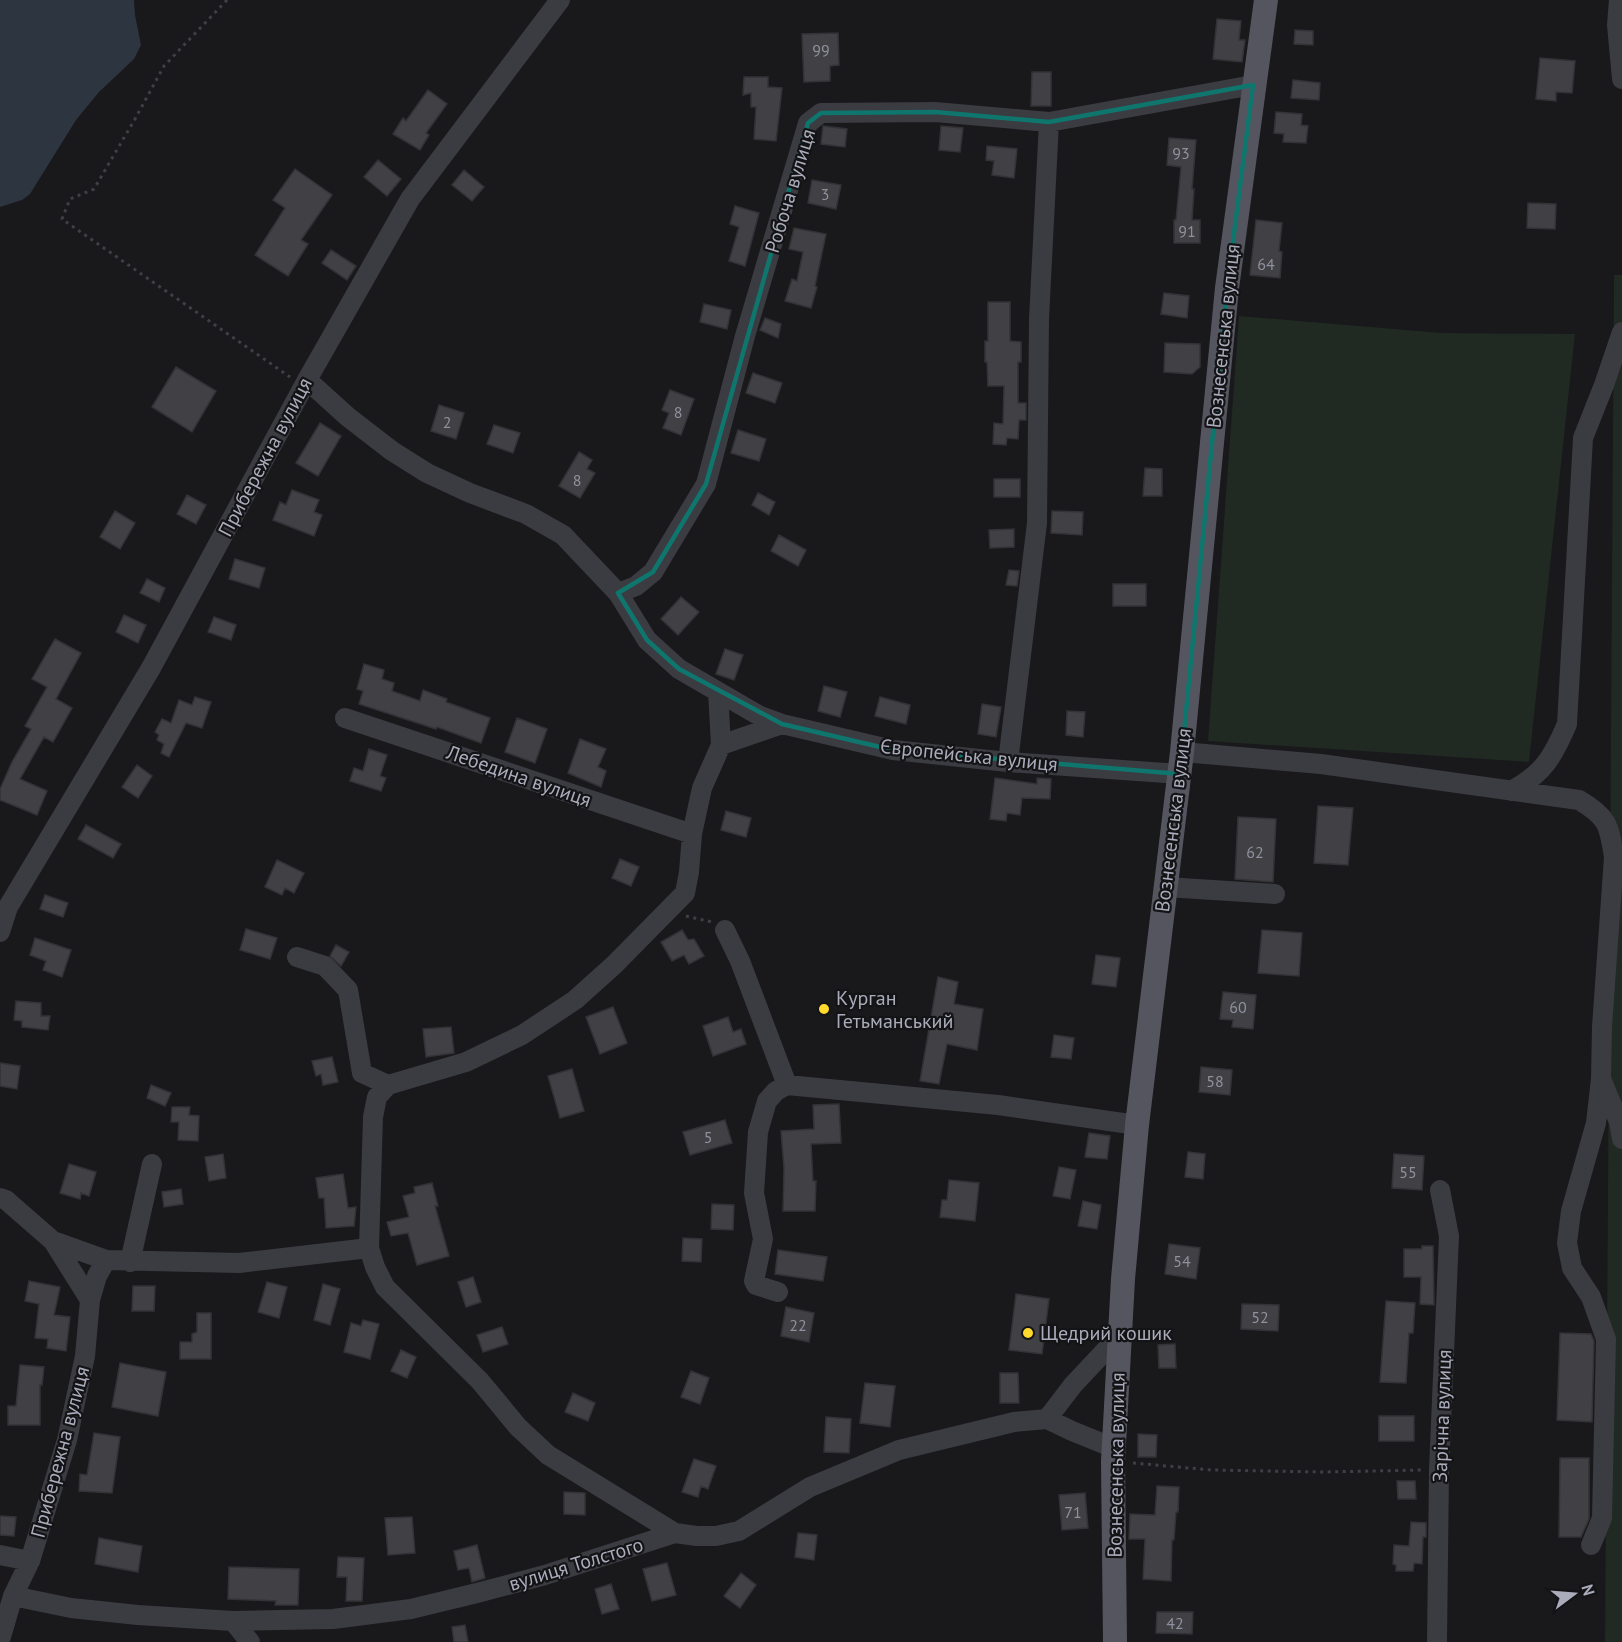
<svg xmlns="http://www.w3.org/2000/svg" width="1622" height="1642" viewBox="0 0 1622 1642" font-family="'PT Sans',sans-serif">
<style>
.green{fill:#202922}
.water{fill:#2d3540}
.building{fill:#404045;stroke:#333237;stroke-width:1.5}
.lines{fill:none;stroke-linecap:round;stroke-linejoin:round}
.path{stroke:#3f4047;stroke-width:3;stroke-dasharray:3 4.5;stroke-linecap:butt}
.minor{stroke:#3b3b42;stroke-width:20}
.major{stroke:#55555f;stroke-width:24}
.marked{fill:none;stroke:#0f766e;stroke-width:4.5;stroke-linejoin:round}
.poi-dot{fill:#ffda2c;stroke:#141316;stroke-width:2}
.labels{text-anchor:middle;stroke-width:4.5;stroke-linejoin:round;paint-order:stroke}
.number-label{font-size:16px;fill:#90919e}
.street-label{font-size:20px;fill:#aaacbb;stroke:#141316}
.poi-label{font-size:20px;fill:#aaacbb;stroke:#141316;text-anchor:start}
</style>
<rect width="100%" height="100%" fill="#19181b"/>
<path class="green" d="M1614,275H1622V1642H1605Z
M1239,316L1442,333L1575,334L1529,762L1208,741Z"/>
<path class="water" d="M0,0H134L135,15L141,45L134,59L99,92L76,120L30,194L22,200L0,207Z"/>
<path class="building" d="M1217,19L1241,21L1239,40H1245L1242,62L1213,59Z
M1295,30L1313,31V45L1294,44Z
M838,33L839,65L830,66V81L804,82L802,34Z
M1540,58L1575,61L1572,93L1556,92V101L1536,99Z
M1032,72H1051V106H1031Z
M744,77H768V87L782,88L776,141L754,139L756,107H751V93L743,95Z
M1293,80L1320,83L1319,100L1291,98Z
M428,90L447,104L426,133L429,135L420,150L393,134L403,118L406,121Z
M1276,112L1302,114L1301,125L1308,126L1306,143L1283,142L1284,134L1274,133Z
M823,126L847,129L845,147L821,144Z
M941,126L963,128L960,152L939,150Z
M1169,138L1196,140L1192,189H1194L1192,220H1200V243H1174V220H1176L1181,167L1167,165Z
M987,146L1017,149L1014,178L992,175L994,161L986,160Z
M378,160L401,179L387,196L364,177Z
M295,169L332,195L301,240L308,244L288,276L255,255L285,208L273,200Z
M464,170L484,187L472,201L452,185Z
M812,180L841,185L836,209L808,203Z
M1528,203L1556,204L1555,229L1527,228Z
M735,206L759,213L745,266L729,261L739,227L730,224Z
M1256,220L1282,223L1279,251L1282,252L1280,278L1250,275Z
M794,228L826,234L815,286L817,287L811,308L785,301L792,279L797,281L803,252L789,249Z
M331,250L356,266L347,280L322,263Z
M1164,293L1189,296L1187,318L1161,314Z
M988,302H1010V341L1021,342V362H1018V403H1026V420H1019L1018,439L1007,438L1006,445L993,444L994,423L1003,424L1004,386H988L987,362H985V341H988Z
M704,304L731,310L727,329L700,322Z
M765,318L781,324L778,338L760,330Z
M1165,343L1200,344V367L1192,374L1164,372Z
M176,367L216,391L192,432L152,407Z
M753,373L782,383L775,403L746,393Z
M670,390L694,399L681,435L663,428L669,413L662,410Z
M439,405L464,413L456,439L431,431Z
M320,423L341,436L318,476L296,463Z
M494,425L520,433L513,453L487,444Z
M738,430L766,439L759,461L731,453Z
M579,452L592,460L587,469L595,473L580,498L559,486Z
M1145,468L1162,469V496H1143Z
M994,479H1020V497H994Z
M292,490L319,500L314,512L322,515L314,536L273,520L280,502L286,505Z
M758,493L775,502L769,515L752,505Z
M187,495L206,505L196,524L177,514Z
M115,511L135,523L120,549L100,537Z
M1052,511L1083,512L1082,535L1051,533Z
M1014,529V547L990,548L989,530Z
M779,535L806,550L798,566L771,551Z
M235,559L265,568L259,588L229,579Z
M1009,570L1019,571L1017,586L1006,585Z
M147,579L165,588L159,602L140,593Z
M1113,584H1146V606H1113Z
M681,597L699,612L678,635L661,619Z
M124,615L146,625L138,643L116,632Z
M214,617L236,625L231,640L208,632Z
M55,639L81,653L56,699L72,708L53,742L44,737L20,779L47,791L37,815L0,800V789L12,762L31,729L25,726L47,687L32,679Z
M725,649L743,655L734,680L716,674Z
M364,664L384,670L382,679L394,683L392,691L420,701L423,690L447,699L446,702L490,718L481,743L437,727L436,729L359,704L363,691L357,689Z
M824,686L847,692L840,717L818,711Z
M195,697L211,702L202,728L186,723L169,757L161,753L164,744L157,740L159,735L155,732L162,719L171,723L179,700L192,705Z
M880,697L910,705L906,724L875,716Z
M982,704L1001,707L996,737L978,734Z
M1067,711L1085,712L1083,737L1066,735Z
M517,718L547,729L535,763L505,752Z
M580,739L606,749L598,767L606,771L601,787L568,773Z
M369,749L387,755L380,776L386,778L381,791L350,781L354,768L363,771Z
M137,765L152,776L138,798L122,787Z
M995,778L1037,784V778L1051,779L1050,799L1022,798L1020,815L1007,813L1006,821L990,819Z
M1318,806L1353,808L1348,865L1314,863Z
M726,811L751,818L746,837L721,830Z
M1238,817L1276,819L1273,882L1235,879Z
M86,825L121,844L113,858L78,839Z
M620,859L639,867L631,886L612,878Z
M277,860L304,873L294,893L285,888L282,895L265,887Z
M45,895L68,903L63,917L40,909Z
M246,929L277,938L270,959L240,950Z
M682,930L688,940L694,939L704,956L689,964L684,955L672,961L661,942Z
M1262,930L1302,933L1299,976L1258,973Z
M35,938L71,950L62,977L43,970L46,961L30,955Z
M336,945L349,952L341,966L330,956Z
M1096,955L1120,958L1116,987L1092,984Z
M938,977L958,982L954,1004L983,1009L977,1050L947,1044L939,1084L920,1081Z
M1223,992L1256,995L1253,1029L1232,1027L1233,1020L1220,1019Z
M16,1001L41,1003V1016H50L48,1030L22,1027V1021L14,1020Z
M613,1007L627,1043L600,1054L586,1017Z
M728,1017L733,1032L741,1029L746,1044L713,1056L703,1026Z
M451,1027L454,1053L426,1057L423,1029Z
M1054,1035L1074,1038L1071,1059L1051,1057Z
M332,1057L338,1082L323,1085L321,1074L316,1076L312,1061Z
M0,1063L20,1066L17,1089L0,1086Z
M1201,1067L1232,1070L1230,1095L1199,1092Z
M572,1069L584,1111L560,1118L548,1076Z
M151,1085L171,1093L165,1106L147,1098Z
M839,1104L841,1143L811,1144L813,1181H816L815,1211H783L784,1168L781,1131L814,1129L813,1105Z
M172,1107H190L189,1115L199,1116L198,1141L178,1140L179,1122H171Z
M725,1120L732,1143L690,1155L683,1132Z
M1089,1133L1110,1136L1107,1159L1085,1157Z
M1188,1152L1205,1154L1203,1179L1185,1177Z
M223,1154L226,1178L209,1181L205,1157Z
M1394,1154L1424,1156L1422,1190L1392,1188Z
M69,1164L96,1172L89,1196L81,1193L80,1199L60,1193Z
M1059,1167L1076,1170L1070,1199L1053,1196Z
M343,1174L348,1208L356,1207L354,1226L326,1228L324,1198H319L316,1178Z
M949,1180L979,1183L975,1221L940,1217L942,1200H947Z
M432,1183L438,1206H435L449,1256L417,1265L408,1233L391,1236L387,1222L409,1217L403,1196L415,1193L414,1187Z
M181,1189L183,1204L164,1207L162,1192Z
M1083,1201L1101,1205L1097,1229L1078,1226Z
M712,1204L734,1205L733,1230L711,1229Z
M683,1238L702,1239L701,1262L682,1261Z
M1169,1244L1200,1248L1196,1279L1165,1274Z
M1422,1246H1433L1434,1305L1420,1304L1421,1277H1404V1249H1422Z
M778,1250L827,1257L823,1281L775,1274Z
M473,1277L481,1302L466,1307L458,1282Z
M29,1281L60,1287L54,1315L70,1317L66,1351L47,1348L48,1339L35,1338L39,1304L25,1301Z
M267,1282L287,1287L279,1318L258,1312Z
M323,1284L340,1289L330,1325L314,1320Z
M133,1286H155L154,1311H132Z
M1016,1294L1049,1299L1042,1354L1009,1350Z
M1386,1301L1415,1303L1413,1333H1409L1406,1383L1380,1382Z
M1242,1304L1279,1305L1278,1331L1241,1329Z
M786,1307L814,1313L809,1342L781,1336Z
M197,1313H211V1359H180V1342H192V1334L197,1332Z
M363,1320L379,1324L370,1359L344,1352L351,1323L361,1326Z
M502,1327L508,1344L483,1352L477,1335Z
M1560,1333L1591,1334L1594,1341L1592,1422L1557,1420Z
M1175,1344L1176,1368H1159L1158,1345Z
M401,1350L416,1357L407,1378L391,1371Z
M120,1363L166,1372L158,1416L112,1407Z
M20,1365L44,1367L42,1385H40V1425H8V1406H16Z
M691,1371L709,1378L700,1404L681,1397Z
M1000,1373H1018L1019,1403H1000Z
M865,1383L895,1386L890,1427L860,1423Z
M573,1393L595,1403L588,1421L565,1412Z
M1379,1416H1414V1441H1379Z
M826,1417L851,1419L849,1453L824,1452Z
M94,1433L120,1437L112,1493L79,1491L80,1474L87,1475Z
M1138,1434L1157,1435L1156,1457H1138Z
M1560,1458H1589V1519L1581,1537H1559Z
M694,1459L716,1466L708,1489L701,1486L698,1497L682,1492Z
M1397,1481H1415L1416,1499H1398Z
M1157,1486L1179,1487L1178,1512H1176L1174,1540H1172L1171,1581L1143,1579L1145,1539H1129L1130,1514L1155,1515Z
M564,1492L585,1493V1515L564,1514Z
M1085,1493L1088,1528L1062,1530L1059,1495Z
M0,1516L16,1517L14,1536L0,1535Z
M412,1517L415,1553L388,1555L385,1518Z
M1411,1522L1426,1523V1537H1423L1422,1564L1414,1563L1413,1571H1396V1565L1393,1564L1394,1545L1409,1546Z
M798,1533L817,1535L814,1560L795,1557Z
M99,1538L142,1546L138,1572L95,1564Z
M477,1545L485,1578L472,1582L469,1568L458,1570L454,1551Z
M338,1557L364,1558L362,1601H346L347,1577H337Z
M667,1563L676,1595L652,1601L643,1569Z
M229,1567L299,1569L298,1605H275L276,1601L228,1599Z
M741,1573L756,1585L740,1608L724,1596Z
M611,1584L619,1609L602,1614L595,1589Z
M1157,1612H1193L1192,1634L1156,1633Z
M465,1625L468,1642H454L452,1627Z"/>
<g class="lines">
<path class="path" d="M227,0L164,66L135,119L94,189L70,199L62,219L290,377
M686,916L712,922
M1133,1463L1212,1470L1324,1472L1423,1470"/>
<path class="minor" d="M1619,0L1617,25L1622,79
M307,380L348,417L392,451L427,473L470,493L526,514L563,535L618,593L647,640L679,669L760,716L782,724L893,750L1008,762L1180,774
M618,593L636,586L653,572L706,484L745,336L808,123L821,113L935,112L1049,122L1253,85
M345,718L692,834
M721,745L782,724
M1182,752L1321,764L1579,800C1608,817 1609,825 1614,857L1602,1027L1601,1079L1596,1123L1571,1211L1567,1243L1572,1268L1591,1297L1606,1339L1602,1518L1591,1545
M1008,762L1037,523L1039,319L1049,122
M1511,791C1543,774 1553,757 1567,724L1583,438L1604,385L1622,332
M1166,887L1275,894
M725,930L740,961L787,1085
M0,932L8,907L151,668L307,380L410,199L560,0
M297,957L325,966L348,990L362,1073L388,1085
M1602,1081L1619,1122L1622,1139
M0,1198L6,1200L53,1241L106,1260L239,1263L369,1248
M53,1241L90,1300
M130,1262L152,1164
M778,1292L756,1285L754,1281L763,1239L754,1193L758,1132L767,1101L776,1091L787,1085L998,1105L1137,1125
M1047,1419L1073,1385L1119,1336
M675,1533L548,1455L518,1427L480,1381L385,1287L375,1267L369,1248L373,1117L377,1097L388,1085L466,1062L522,1035L575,1000L614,965L685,893L689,872L692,834L702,788L721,745L718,692
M0,1555L30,1561
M13,1596L71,1608L138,1615L233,1621L333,1619L411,1609L477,1593L545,1575L675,1533L697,1536H716L739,1531L810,1487L899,1450L1014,1422L1047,1419L1072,1431L1114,1448
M233,1621L250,1642
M0,1640L13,1596L30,1561L67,1440L85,1356L90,1300L97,1276L106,1260
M1437,1642L1439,1470L1449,1236L1440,1190"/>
<path class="major" d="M1115,1642L1113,1461L1123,1279L1137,1125L1182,752L1227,288L1266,0"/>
</g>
<path class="marked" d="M1253,85L1227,288L1180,774L893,750L782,724L679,669L647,640L618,593L653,572L706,484L808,123L821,113L935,112L1049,122Z"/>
<g class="poi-dot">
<circle cx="824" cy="1009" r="6"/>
<circle cx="1028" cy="1333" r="6"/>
</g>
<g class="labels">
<g class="number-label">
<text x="821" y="56">99</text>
<text x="1181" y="159">93</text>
<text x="825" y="200">3</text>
<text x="1187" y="237">91</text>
<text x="1266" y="270">64</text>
<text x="678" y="418">8</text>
<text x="447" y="428">2</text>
<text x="577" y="486">8</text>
<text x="1255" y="858">62</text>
<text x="1238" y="1013">60</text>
<text x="1215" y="1087">58</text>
<text x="708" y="1143">5</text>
<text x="1408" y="1178">55</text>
<text x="1182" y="1267">54</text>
<text x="1260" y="1323">52</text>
<text x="798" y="1331">22</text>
<text x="1073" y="1518">71</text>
<text x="1175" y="1629">42</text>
</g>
<g class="street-label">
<text transform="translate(790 191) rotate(-73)" y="7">Робоча вулиця</text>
<text transform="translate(1223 336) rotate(-84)" y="7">Вознесенська вулиця</text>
<text transform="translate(265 457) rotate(-62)" y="7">Прибережна вулиця</text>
<text transform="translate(969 755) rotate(6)" y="7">Європейська вулиця</text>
<text transform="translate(519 776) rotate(19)" y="7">Лебедина вулиця</text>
<text transform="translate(1173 820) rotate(-83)" y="7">Вознесенська вулиця</text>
<text transform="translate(1442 1416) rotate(-88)" y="7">Зарічна вулиця</text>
<text transform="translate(60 1452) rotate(-75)" y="7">Прибережна вулиця</text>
<text transform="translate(1116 1465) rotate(-89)" y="7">Вознесенська вулиця</text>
<text transform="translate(576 1564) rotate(-17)" y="7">вулиця Толстого</text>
</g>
<g class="poi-label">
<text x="836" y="1005">Курган<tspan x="836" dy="23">Гетьманський</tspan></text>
<text x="1040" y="1340">Щедрий кошик</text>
</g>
</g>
<g transform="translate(1574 1594) rotate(74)" stroke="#141316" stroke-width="4.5" paint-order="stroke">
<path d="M0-4.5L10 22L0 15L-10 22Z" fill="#aaacbb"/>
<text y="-9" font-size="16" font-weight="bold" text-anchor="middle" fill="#aaacbb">N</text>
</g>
</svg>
